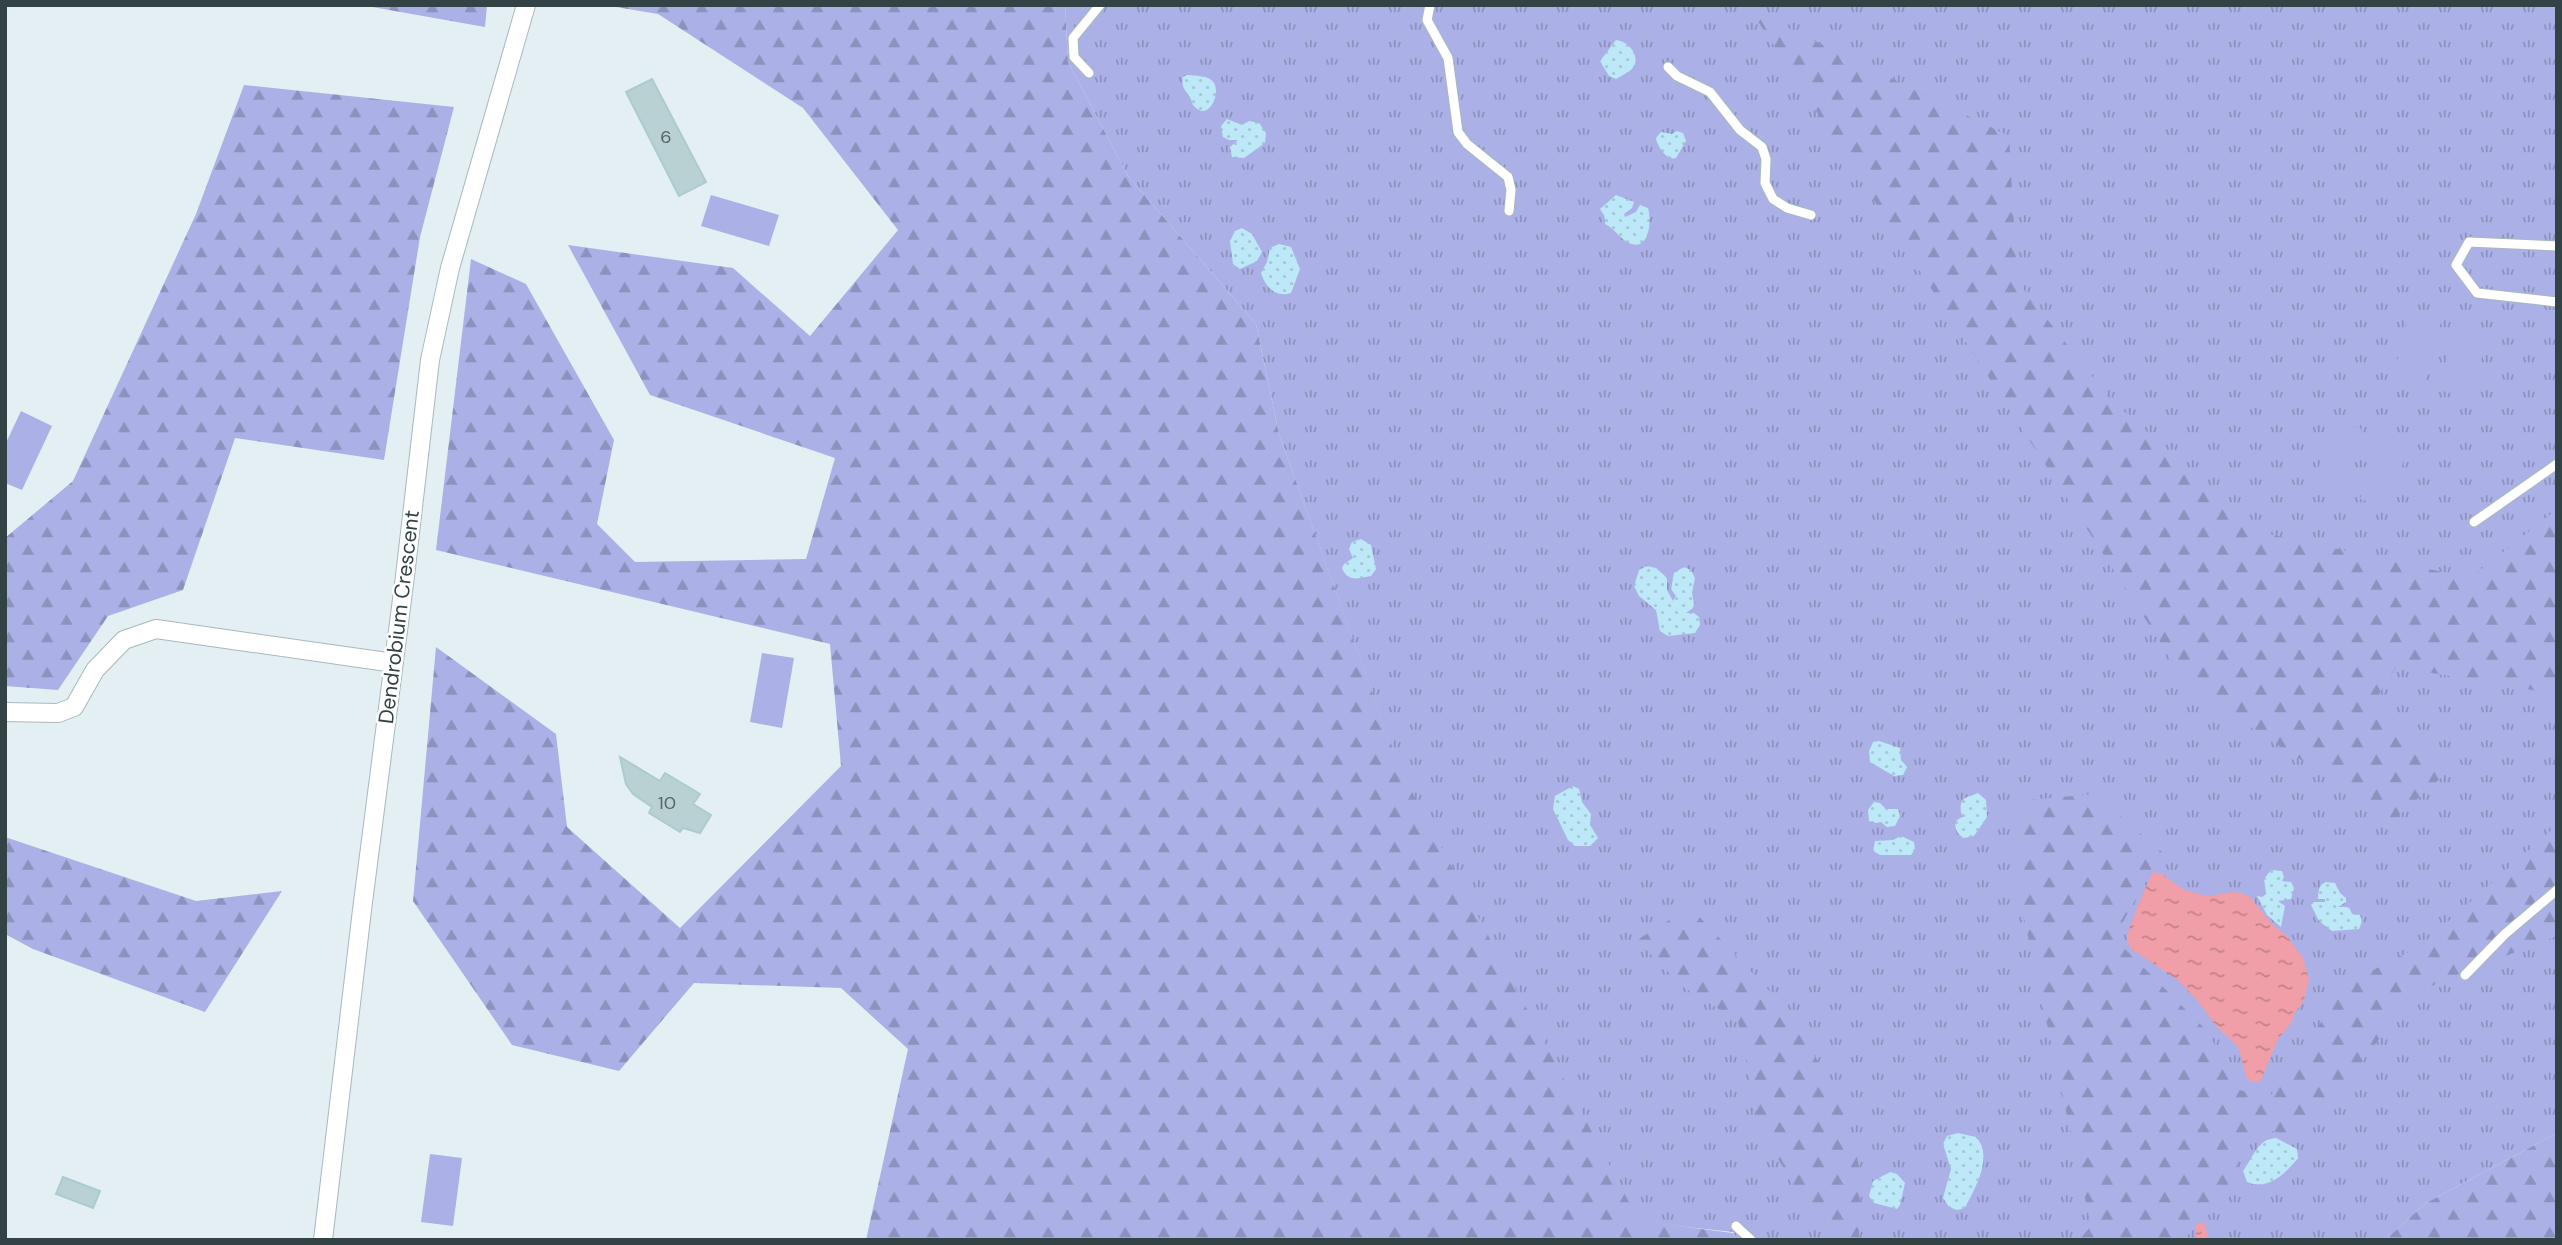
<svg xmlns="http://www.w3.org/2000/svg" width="2562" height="1245" viewBox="0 0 2562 1245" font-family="'DM Sans',sans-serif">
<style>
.grass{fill:url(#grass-tufts)}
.forest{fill:url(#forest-firs)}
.sand{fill:url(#sand-dots)}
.pitch{fill:#abb0e7}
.water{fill:url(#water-ripples)}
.building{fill:#b9d1d3;stroke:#accbce;stroke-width:2}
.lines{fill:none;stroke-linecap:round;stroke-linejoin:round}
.service-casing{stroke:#a6babd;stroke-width:11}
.minor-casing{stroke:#a6babd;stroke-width:20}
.service{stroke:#fff;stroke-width:9}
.minor{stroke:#fff;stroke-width:18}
.labels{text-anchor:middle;stroke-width:5;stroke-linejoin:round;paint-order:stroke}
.number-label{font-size:18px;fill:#546668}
.street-label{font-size:21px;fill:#334244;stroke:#fff}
</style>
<defs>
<pattern id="grass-tufts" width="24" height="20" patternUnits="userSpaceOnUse" patternTransform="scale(1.75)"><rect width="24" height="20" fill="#abb0e7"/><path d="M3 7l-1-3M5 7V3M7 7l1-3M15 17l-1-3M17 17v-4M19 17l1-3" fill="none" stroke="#8c91bd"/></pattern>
<pattern id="forest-firs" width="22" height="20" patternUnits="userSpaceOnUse" patternTransform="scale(1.75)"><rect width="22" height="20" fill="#abb0e7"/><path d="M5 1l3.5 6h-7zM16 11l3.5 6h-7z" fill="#8c91bd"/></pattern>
<pattern id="sand-dots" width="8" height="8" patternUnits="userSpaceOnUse" patternTransform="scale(1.75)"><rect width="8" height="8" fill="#bde8f8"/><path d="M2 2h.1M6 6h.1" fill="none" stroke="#a3c8d6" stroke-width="1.8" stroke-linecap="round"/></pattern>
<pattern id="water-ripples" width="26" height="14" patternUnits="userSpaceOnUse" patternTransform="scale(1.75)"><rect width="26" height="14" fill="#f09ea8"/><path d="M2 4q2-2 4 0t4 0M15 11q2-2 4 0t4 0" fill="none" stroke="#c3828a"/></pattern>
</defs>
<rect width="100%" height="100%" fill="#e3eff2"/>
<path class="grass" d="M1065,5H2557V1133L2426,1203L2385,1240H1737L1733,1232L1639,1222L1400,770L1279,434L1256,324L1128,176L1068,62Z"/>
<path class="forest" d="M361,5H487L485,27Z
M604,5H1065L1068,62L1128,176L1256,324L1279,434L1400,769L1639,1221L1733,1233L1737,1240H866L908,1049L841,988L694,983L619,1071L512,1045L413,901L436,647L556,734L567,827L680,928L841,766L830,644L436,550L471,259L526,284L614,440L597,524L635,562L806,559L835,458L650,395L568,245L733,268L810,336L898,230L803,108L658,14Z
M1750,9L2009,136L2017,281L2109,398L2260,532L2470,578L2557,509V707L2533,690L2396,667L2366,715L2419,739L2443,776L2394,820L2190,688Z
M244,85L454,107L420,237L384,460L235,438L183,590L108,616L58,690L5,686V538L73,481L196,214Z
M2095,794L2162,852L2114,938L2210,1034L2232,1088L2269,1098L2349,982L2419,947L2557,825V936L2439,982L2407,1001L2306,1138L2253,1127L2231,1181L2184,1240H2079L2091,1226L2017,886L2019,801Z
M5,837L196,901L282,891L205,1012L33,949L5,934Z
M1690,907L1782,1004L1846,1106L1860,1171L1859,1236L1862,1240H1828L1759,1128L1738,1021L1683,987L1637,940Z
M2557,1133V1240H2385L2426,1203Z"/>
<path class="sand" d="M1616,40C1629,41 1643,58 1631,70C1627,73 1621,76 1616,79L1609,76L1600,61Z
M1187,75C1192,75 1203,76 1208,78C1226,85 1210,123 1195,107C1192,105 1192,101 1190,97C1185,90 1181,87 1183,77Z
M1227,119L1242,125L1249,121L1259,123L1266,133L1265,143L1244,158L1232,157L1230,147L1238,140H1229L1223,137L1221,126Z
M1677,131L1683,133L1686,141L1676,158C1667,161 1657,146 1656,138L1661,132L1672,134Z
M1616,195L1634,202L1632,208L1624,214L1625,217L1636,212L1640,205L1648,208C1652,222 1649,254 1627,242C1619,237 1614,228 1605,224L1604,215L1600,209Z
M1242,228L1252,234L1262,252L1257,261L1240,269L1233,264L1230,241L1235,231Z
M1279,244L1291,247L1300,269L1291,293C1276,298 1266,288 1261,273L1267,262L1270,248Z
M1361,539L1371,545L1376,569L1371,576C1359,578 1348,583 1342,568L1344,564L1353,558L1349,549L1352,542Z
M1647,566L1656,568L1665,576L1667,579V590L1673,601L1676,596L1671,589L1674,573L1684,567L1691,570L1695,578L1692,593L1694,604L1693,608L1686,613H1694L1699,617L1700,625L1695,633L1668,636L1660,631L1656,610L1639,596L1634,586L1639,570Z
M1879,741L1900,748L1901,760L1907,767L1903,775L1894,776L1870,762L1869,751L1873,742Z
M1573,786L1579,789L1582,802L1591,814L1590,825L1598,838L1590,846H1575L1568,840L1553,809L1555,796Z
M1978,793L1986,800L1987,817L1974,836L1964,838C1957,834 1953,827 1957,820L1964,816L1961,813C1959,797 1966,798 1978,793Z
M1874,802L1880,803L1886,809H1898L1900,816L1895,826L1887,827L1881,822L1876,823L1869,821L1868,810Z
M1901,836L1914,842L1915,849L1911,855H1880L1873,851L1875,841L1893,840Z
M2271,870L2282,871L2284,877L2282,881L2291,882L2294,888L2291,899L2278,901L2285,906L2281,927L2267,915L2257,896L2262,897L2266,894L2264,879Z
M2325,882L2335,883L2340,893L2346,898V902L2338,907H2349L2352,914L2360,915L2362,921L2359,929L2332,931L2319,921L2311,905L2314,902H2325V899H2318C2318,892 2319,885 2325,882Z
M1958,1133L1976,1137C1994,1157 1975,1188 1965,1208L1957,1210L1949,1207L1943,1198L1951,1169L1943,1144L1947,1136Z
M2276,1138L2297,1149L2298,1158C2285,1174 2268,1191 2247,1182L2243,1171C2253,1158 2258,1138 2276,1138Z
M1890,1172L1897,1174L1905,1183L1900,1205L1897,1209L1874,1203L1869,1196L1873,1181Z"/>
<path class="pitch" d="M711,195L779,215L769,246L701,226Z
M2410,310L2442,318L2424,386L2393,378Z
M2457,323L2489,331L2471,398L2439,390Z
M21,411L52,426L22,490L5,483V445Z
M2331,421L2362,429L2344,497L2313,489Z
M2378,432L2409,440L2391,508L2360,499Z
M762,653L794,658L782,728L750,722Z
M430,1154L462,1158L453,1226L421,1222Z"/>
<path class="water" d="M2153,872L2162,874L2181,888L2194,893L2209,896L2233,892L2241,893L2250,897L2273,925L2287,936L2303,958L2309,979L2304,1000L2294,1014L2292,1022L2278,1039L2260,1082H2252L2247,1079L2238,1047L2218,1028L2196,999L2178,980L2131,949C2129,944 2127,943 2127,938C2127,932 2149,877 2153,872Z
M2204,1222L2209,1240H2196V1224Z"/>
<path class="building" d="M652,79L706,182L679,196L626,92Z
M620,757L660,781L665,773L700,794L693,804L711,815L700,833L683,828L680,832L649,813L652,807L633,794L626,784Z
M63,1177L100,1191L93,1208L56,1194Z"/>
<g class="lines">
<g class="service-casing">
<path id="service" d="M1430,5L1427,20L1448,58L1458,132L1467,144L1508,177L1511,190L1509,211
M1668,67L1677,76L1710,92L1740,130L1762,147L1766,159L1765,183L1773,199L1787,208L1811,215
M1089,73L1074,57L1073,38L1100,5
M2557,246L2469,242L2456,265L2477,293L2557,302
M2474,522L2557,464
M2465,975L2505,934L2557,890
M1736,1226L1751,1240"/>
</g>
<g class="minor-casing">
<path id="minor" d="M5,712L58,713L74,707L95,670L124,640L156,629L394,663
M323,1240L362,910L405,576L430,360L450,268L526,5"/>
</g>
<use href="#service" class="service"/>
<use href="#minor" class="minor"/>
</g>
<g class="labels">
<g class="number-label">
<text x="666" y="143">6</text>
<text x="667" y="809">10</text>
</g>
<g class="street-label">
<text transform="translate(399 617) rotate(-83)" y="7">Dendrobium Crescent</text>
</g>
</g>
<rect width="2562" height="1245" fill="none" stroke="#334244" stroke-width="14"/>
</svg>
